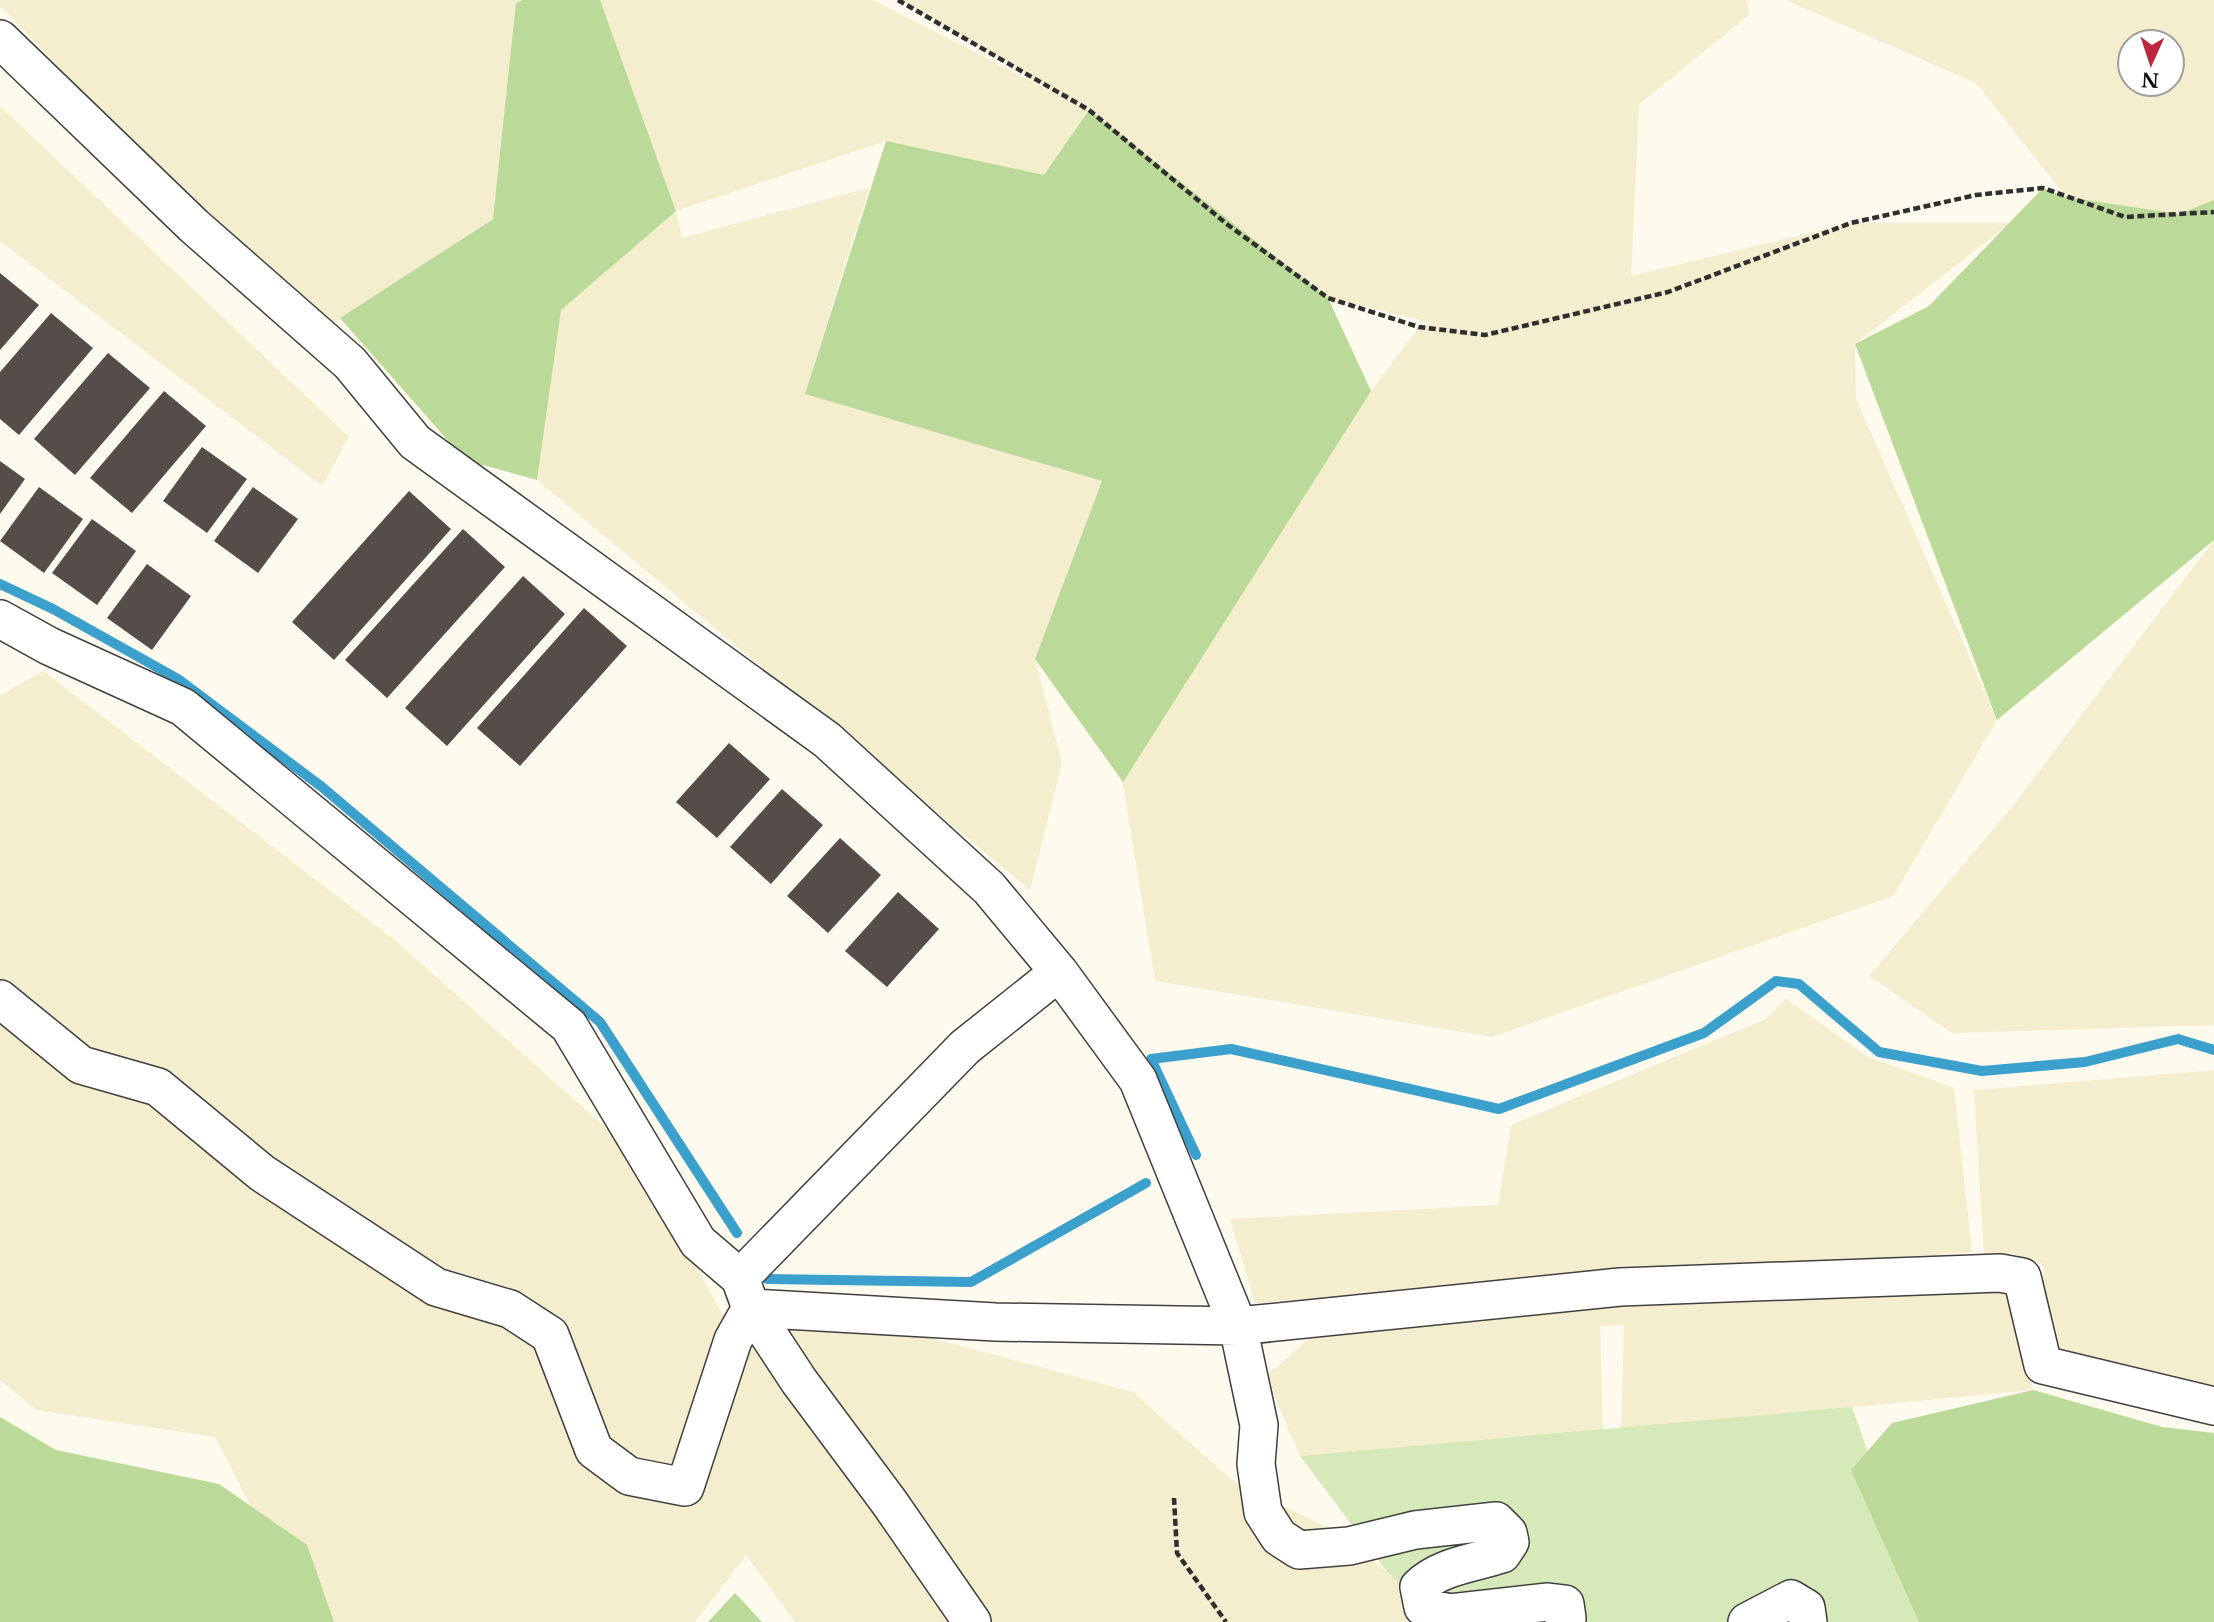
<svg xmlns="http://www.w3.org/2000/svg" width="2214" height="1622" viewBox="0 0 2214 1622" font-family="'Libre Baskerville',serif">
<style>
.farmland{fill:#f4edce;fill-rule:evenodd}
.green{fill:#d6e9b8}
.forest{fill:#bbd998}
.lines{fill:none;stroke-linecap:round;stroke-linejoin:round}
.stream{stroke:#3ba0cb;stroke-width:10}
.building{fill:#564d4a}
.street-casing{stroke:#404040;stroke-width:40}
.path{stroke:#2f2f2f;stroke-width:4.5;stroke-dasharray:7 3.5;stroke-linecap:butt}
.street{stroke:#fff;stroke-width:37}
</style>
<rect width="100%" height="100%" fill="#fffaee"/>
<path class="farmland" d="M0,0H523L516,3L504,211L327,327L122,135L0,5Z
M600,0H873L1072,102L900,0H1747L1749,15L1639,104L1631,276L1851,223H2010L1855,344L1856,399L1997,720L1893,896L1492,1037L1155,981L1119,760L1291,498L1419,327L1433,323L1328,298L1228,225L1088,111L1036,187L886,141L676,211L682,238L869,188L805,394L1102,481L1035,659L1062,763L1030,890L537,480L560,310L676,211Z
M1786,0H2214V200L2179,214L2066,197L1976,83ZM2130,42H2172V84H2130Z
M0,106L349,437L322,486L0,241Z
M2214,540V1025L1952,1033L1869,976L2012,807Z
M43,671L397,942L632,1151L724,1317L890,1327L1133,1392L1234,1482L1341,1534L1417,1597L1439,1622H795L746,1555L695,1622H311L215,1437L36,1410L0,1380V696Z
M1786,999L1868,1057L1954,1088L1972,1252L1255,1303L1230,1219L1498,1205L1511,1125L1766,1019Z
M2214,1070V1385L2072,1360L2046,1340L2043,1264L2013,1253L1984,1257L1974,1090Z
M2004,1284L2033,1390L1621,1429L1624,1325L1600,1326L1603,1439L1300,1456L1266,1376L1312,1336L1598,1305Z"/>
<path class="green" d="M1852,1407L1927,1622H1444L1388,1573L1300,1456Z"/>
<path class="forest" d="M523,0H600L676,211L561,310L537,480L465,460L340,318L493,219L516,3Z
M1089,110L1328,298L1371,391L1123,782L1035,659L1102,481L805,394L886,141L1044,175Z
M2043,188L2066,197L2179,214L2214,200V540L1997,720L1855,344L1929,306Z
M2033,1390L2162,1427L2214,1433V1622H1919L1851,1470L1892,1423Z
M0,1417L56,1450L219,1484L307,1545L334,1622H0Z
M735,1593L762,1622H708Z"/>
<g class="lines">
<path class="stream" d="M0,584L53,609L178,679L322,787L600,1022L737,1233
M1196,1155L1151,1059L1231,1049L1499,1109L1704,1033L1776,981L1799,984L1879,1052L1982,1071L2085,1062L2178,1039L2214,1050
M767,1279L971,1282L1146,1183"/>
</g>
<path class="building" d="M0,273L39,305L0,350Z
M51,313L93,348L19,435L0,419V372Z
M108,353L150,388L75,475L34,439Z
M164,391L206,426L132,513L90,478Z
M202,447L247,479L207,533L163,501Z
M0,461L25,479L0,514Z
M39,487L83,519L44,573L0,541Z
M253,487L298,519L258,573L214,541Z
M409,491L451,529L334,660L292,622Z
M92,519L136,551L97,605L52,573Z
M463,529L505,567L387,698L345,660Z
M147,564L191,596L152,650L107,618Z
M523,576L565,614L447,746L405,708Z
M584,608L627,646L520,766L477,728Z
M729,743L770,779L717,838L676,802Z
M782,789L823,825L771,884L730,847Z
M840,838L881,875L828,933L787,896Z
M898,892L939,929L887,987L845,951Z"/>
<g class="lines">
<g class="street-casing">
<path id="street" d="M0,39L194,226L350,363L415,442L827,740L989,888L1059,972L1138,1080L1238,1326L1259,1425L1256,1464L1263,1512L1279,1537L1299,1550L1349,1546L1415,1530L1496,1521L1508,1533L1510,1542L1502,1554C1474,1563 1440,1566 1419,1587L1423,1607L1450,1613L1548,1602L1565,1604L1567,1618L1564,1622
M0,619L49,646L183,707L569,1026L698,1242L740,1278L751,1308L799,1381L889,1502L972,1622
M0,999L81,1065L158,1087L262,1173L436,1287L510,1309L550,1335L594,1450L629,1476L685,1487L733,1340L751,1308
M740,1278L965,1047L1059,972
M751,1308L995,1322L1238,1326L1620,1287L2000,1273L2022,1277L2043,1365L2214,1406
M1747,1622L1791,1599L1806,1608L1808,1622"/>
</g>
<path class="path" d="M898,0L1089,110L1228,225L1328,298L1419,327L1485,335L1668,292L1851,223L1976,195L2043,188L2125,217L2214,212
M1174,1498L1177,1553L1226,1622"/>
<use href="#street" class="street"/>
</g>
<g transform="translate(2151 63) rotate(183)"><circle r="33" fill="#ffffff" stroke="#9e9e9e" stroke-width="2"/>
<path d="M0-5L12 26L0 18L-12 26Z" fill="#bc273d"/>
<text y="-10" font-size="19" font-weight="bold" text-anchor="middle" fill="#0d0d0d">N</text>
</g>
</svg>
